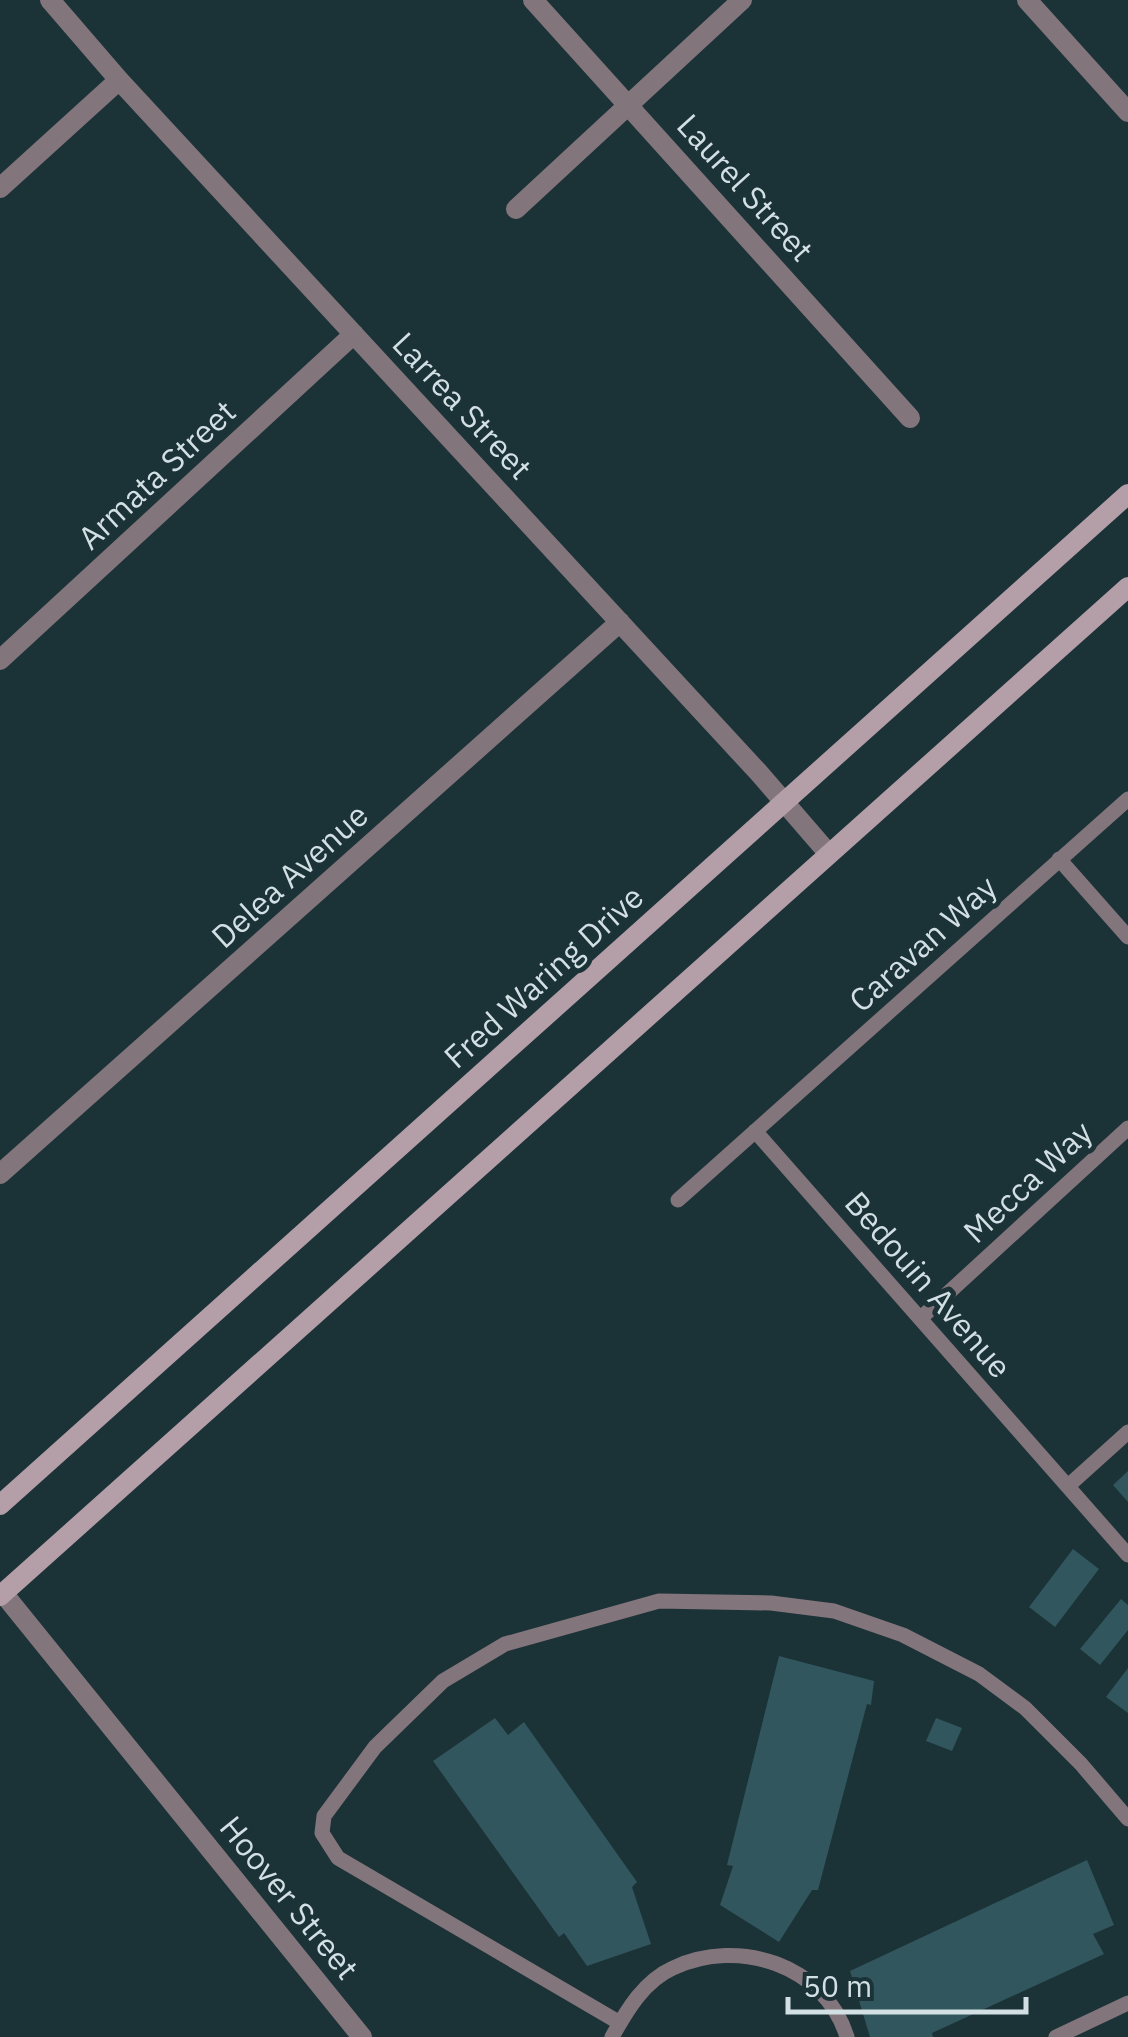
<svg xmlns="http://www.w3.org/2000/svg" width="1128" height="2037" viewBox="0 0 1128 2037" font-family="'IBM Plex Sans',sans-serif">
<style>
.building{fill:#31565e}
.lines{fill:none;stroke-linecap:round;stroke-linejoin:round}
.service{stroke:#83757c;stroke-width:15}
.minor{stroke:#83757c;stroke-width:20}
.secondary{stroke:#b49ea8;stroke-width:20}
.labels{text-anchor:middle;stroke-width:10;stroke-linejoin:round;paint-order:stroke}
.street-label{font-size:32px;fill:#d2dfe3;stroke:#1b3237}
</style>
<rect width="100%" height="100%" fill="#1b3237"/>
<path class="building" d="M1128,1471V1502L1113,1485Z
M1073,1549L1099,1569L1055,1627L1029,1607Z
M1121,1599L1128,1605V1630L1100,1665L1080,1649Z
M779,1656L874,1681L871,1705L867,1704L818,1890H812L779,1942L720,1905L733,1866L727,1865Z
M1128,1668V1713L1106,1697Z
M495,1718L508,1735L524,1722L637,1882L632,1887L651,1944L587,1966L564,1933L559,1937L433,1761Z
M936,1718L962,1728L952,1751L926,1741Z
M1087,1860L1114,1925L1093,1934L1104,1954L932,2033L933,2037H870L850,1971Z"/>
<g class="lines">
<path class="service" d="M1059,859L1128,937
M755,1131L1128,1555
M678,1200L1128,799
M922,1317L1128,1128
M1068,1486L1128,1432
M620,2023L338,1858L322,1833L324,1816L375,1747L443,1681L505,1644L659,1601L771,1603L834,1611L903,1635L979,1674L1025,1708L1081,1764L1128,1819
M612,2037C627,2010 644,1981 673,1968C739,1937 825,1965 847,2037
M1056,2037L1128,2003"/>
<path class="minor" d="M50,0L119,80L759,773L829,854
M533,0L910,418
M1027,0L1128,112
M0,188L119,80
M516,209L742,0
M0,660L354,334
M0,1174L620,622
M3,1593L362,2037"/>
<path class="secondary" d="M0,1505L1128,494
M0,1596L1128,587"/>
</g>
<g class="labels">
<g class="street-label">
<text transform="translate(745 188) rotate(48)" y="11">Laurel Street</text>
<text transform="translate(462 406) rotate(47)" y="11">Larrea Street</text>
<text transform="translate(157 475) rotate(-43)" y="11">Armata Street</text>
<text transform="translate(290 876) rotate(-42)" y="11">Delea Avenue</text>
<text transform="translate(923 944) rotate(-42)" y="11">Caravan Way</text>
<text transform="translate(544 977) rotate(-42)" y="11">Fred Waring Drive</text>
<text transform="translate(1028 1182) rotate(-43)" y="11">Mecca Way</text>
<text transform="translate(928 1285) rotate(49)" y="11">Bedouin Avenue</text>
<text transform="translate(289 1898) rotate(51)" y="11">Hoover Street</text>
</g>
</g>
<path d="M788 1997v15h238v-15" fill="none" stroke="#d2dfe3" stroke-width="5"/>
<text x="803" y="1997" font-size="30" fill="#d2dfe3" stroke="#1b3237" stroke-width="8" paint-order="stroke">50 m</text>
</svg>
